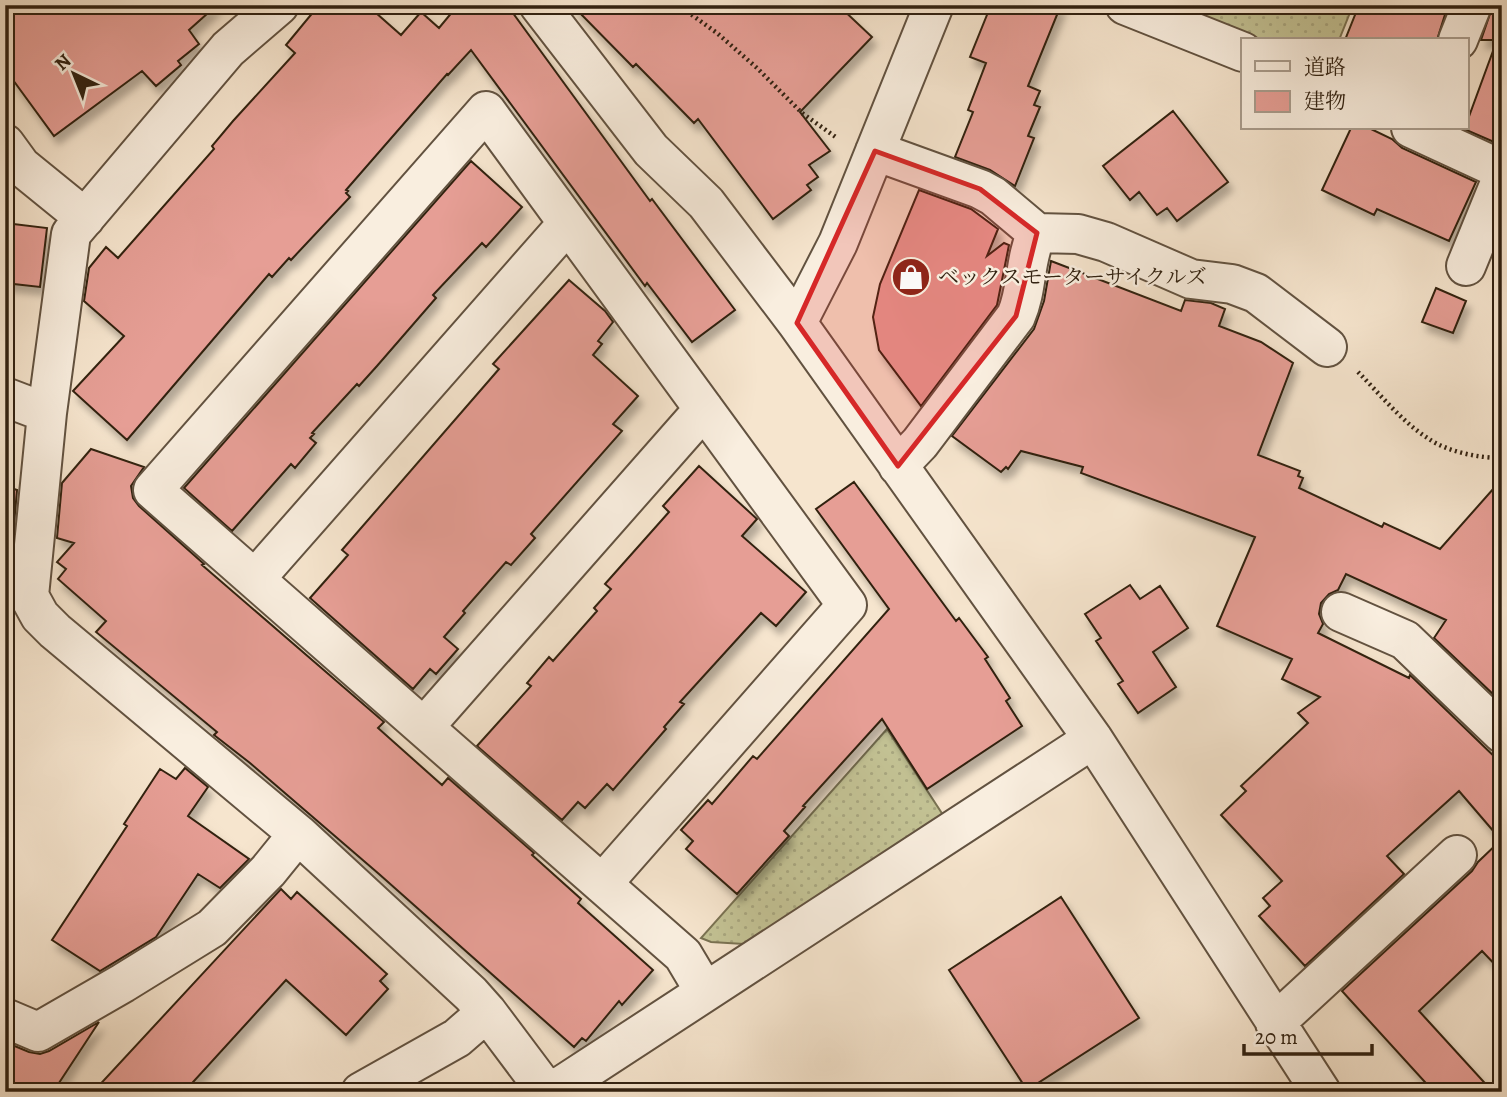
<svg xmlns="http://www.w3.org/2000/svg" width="1507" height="1097" viewBox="0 0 1507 1097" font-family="Alegreya,'Noto Serif JP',serif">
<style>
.grass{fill:url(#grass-dots);stroke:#7a7252;stroke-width:2}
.building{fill:#e69e95;stroke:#312111;stroke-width:2;filter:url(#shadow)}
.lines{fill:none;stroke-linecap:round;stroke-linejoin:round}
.minor-casing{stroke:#625240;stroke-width:42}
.path{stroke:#312111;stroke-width:4.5;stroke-dasharray:2 3.5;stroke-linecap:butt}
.minor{stroke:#f9eedf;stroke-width:38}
.marked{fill:#d62828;fill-opacity:0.2;stroke:#d62828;stroke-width:5;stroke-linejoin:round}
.labels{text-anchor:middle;stroke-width:5;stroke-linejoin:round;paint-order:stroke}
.poi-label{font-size:21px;fill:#312111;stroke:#f9eedf;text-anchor:start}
</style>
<defs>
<pattern id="grass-dots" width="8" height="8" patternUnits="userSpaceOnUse" patternTransform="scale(1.75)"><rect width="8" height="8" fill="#c3c294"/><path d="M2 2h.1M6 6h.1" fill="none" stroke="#a8a67f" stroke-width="1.8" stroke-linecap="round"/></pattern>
<filter id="shadow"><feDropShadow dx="4.5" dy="8" stdDeviation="3.5" flood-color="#0004"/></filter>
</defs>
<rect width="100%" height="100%" fill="#f6e5ce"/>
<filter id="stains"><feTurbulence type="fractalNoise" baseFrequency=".00286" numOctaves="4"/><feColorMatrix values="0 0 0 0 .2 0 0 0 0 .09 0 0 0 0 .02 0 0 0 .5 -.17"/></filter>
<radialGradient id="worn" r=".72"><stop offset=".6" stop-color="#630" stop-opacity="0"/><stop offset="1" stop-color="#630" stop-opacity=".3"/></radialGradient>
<path class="grass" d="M1157,5H1353L1339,40H1246Z
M887,729L943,815L744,944L711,942L701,938Z"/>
<path class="building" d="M5,5H217L189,30L199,44L178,61L181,65L156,86L142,71L54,136L5,69Z
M319,5H367L401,35L421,12L439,28L458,5H507L650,201L652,199L735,310L692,342L647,283L645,286L471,50L448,75L447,74L346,190L348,191L346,193L350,197L291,260L289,258L272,277L269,274L127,440L73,391L124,336L84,301L89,268L106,247L118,258L214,149L212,146L233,121L295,53L286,45Z
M572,5H838L872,37L800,112L830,151L809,165L818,177L807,185L811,190L773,219L698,119L694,123L636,64L633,67Z
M991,5H1061L1028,86L1040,91L1034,105L1040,107L1028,136L1034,138L1015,186L990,170L955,157L973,112L968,110L986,63L970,57Z
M1359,5H1448L1437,40H1345Z
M1493,5H1502V126L1494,142L1464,129L1467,128V122L1497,40H1481Z
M1173,111L1228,182L1177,221L1167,208L1157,215L1139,192L1130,200L1103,166Z
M1351,128H1369L1392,139L1402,148L1476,182L1449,241L1377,209L1374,215L1322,190Z
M471,161L522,207L486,247L482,243L433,295L436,298L377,366L359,386L357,384L312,433L314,434L310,438L316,443L295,468L291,464L232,531L184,488Z
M919,190L971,209L998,229L987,256L1004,243L1009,245L997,305L921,406L879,350L873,317L880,284Z
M5,223L47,228L40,287L5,283Z
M1051,261L1181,311L1185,300L1211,303L1225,309L1219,326L1261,342L1293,363L1258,455L1300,471L1298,476L1303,478L1299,488L1382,527L1384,523L1440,549L1502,479V686L1495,696L1434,638L1446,620L1346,574L1338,590L1329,594L1321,603L1319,614L1323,624L1318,633L1409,678L1410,675L1502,764V972L1482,951L1419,1011L1493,1092H1434L1342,991L1472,871L1478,862L1501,840L1459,791L1387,856L1404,874L1305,966L1259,916L1270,906L1263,898L1282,881L1221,815L1246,791L1241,786L1308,723L1298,713L1320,697L1282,679L1292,659L1217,626L1255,537L1081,473L1083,467L1021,451L1008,469L1006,467L1001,472L952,436L1034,329L1044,301Z
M569,280L605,311L613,322L598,341L602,344L593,355L638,396L613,424L622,431L531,534L535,538L511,565L506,562L463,611L465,613L444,637L458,649L436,674L430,669L413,689L310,598L348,555L342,550L499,369L493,364Z
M1436,288L1466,301L1453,333L1422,322Z
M91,449L144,467L131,486L133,498L139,506L204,564L202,565L384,722L378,728L442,785L448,778L534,853L532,855L581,899L578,903L653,970L622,1005L619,1001L586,1041L582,1038L574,1047L379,874L250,763L214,735L217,732L96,632L106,621L58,579L66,569L57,562L74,543L57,538L62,483Z
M699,466L757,519L742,536L806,592L776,626L761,613L680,702L684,704L664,727L666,729L613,790L607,784L585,808L578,802L562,820L477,746L531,686L527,683L549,657L553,661L597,611L594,608L611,589L605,584L669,512L663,506Z
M854,482L956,621L959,618L988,657L985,659L1010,698L1006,701L1022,726L927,789L882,719L803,806L805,807L784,831L789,836L737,894L686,849L693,841L681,830L708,800L712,804L753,756L757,759L889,609L816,509Z
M5,486L17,490L14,524L5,521Z
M1130,585L1140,599L1160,586L1188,628L1153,652L1176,687L1138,713L1118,684L1123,681L1096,641L1101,638L1085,614Z
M185,768L208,787L188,816L249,859L220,888L198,874L156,937L100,971L52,940L127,826L124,824L160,769L176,779Z
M281,889L291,899L297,892L387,974L380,981L388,989L346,1035L286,980L184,1092H93Z
M1061,897L1139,1018L1027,1090L949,970Z
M99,1022L53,1092H5V1042L29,1052L40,1054L49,1051Z"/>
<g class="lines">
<g class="minor-casing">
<path id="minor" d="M279,5L228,49L71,234L47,413L29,596L40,616L55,631L298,834L471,994L487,1012L547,1092
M539,5L651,150L706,203L797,323L1093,739L1321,1092
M1125,5L1243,52
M1458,40L1472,5
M1411,128L1502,170
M5,144L21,166L85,218
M875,151L980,189L993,196L1037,233L1078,234L1106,242L1191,279L1232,284L1256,293L1327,347
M1466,266L1502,178
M797,323L838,243L934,5
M5,397L47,413
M898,466L920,443L1016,316C1028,289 1024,259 1037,233
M255,579L568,223
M1341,612L1405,640L1502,733
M424,727L704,409
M602,884L847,605L486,111L153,490L683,955L705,992
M5,1018L38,1032L123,983L212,928L268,871L298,834
M1275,1023L1457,855
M361,1092L457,1038L487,1012
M552,1092L1093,739"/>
</g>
<path class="path" d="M678,5L717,33L757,68L802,113L837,138
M1358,372C1380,394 1402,422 1429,439C1448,452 1479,458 1502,458"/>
<use href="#minor" class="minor"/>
</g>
<path class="marked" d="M875,151L980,189L1037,233L1016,316L898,466L797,323Z"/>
<defs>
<g id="shop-disc" transform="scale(2.0125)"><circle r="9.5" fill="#8f2418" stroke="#f9eedf"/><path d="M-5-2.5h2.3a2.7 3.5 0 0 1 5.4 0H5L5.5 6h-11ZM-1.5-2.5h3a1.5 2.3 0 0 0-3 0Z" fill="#fff"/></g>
</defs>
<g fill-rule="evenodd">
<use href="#shop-disc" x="911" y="277"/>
</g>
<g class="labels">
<g class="poi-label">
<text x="938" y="284">ベックスモーターサイクルズ</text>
</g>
</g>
<rect width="1507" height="1097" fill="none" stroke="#f6e5ce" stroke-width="28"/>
<rect x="7" y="7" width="1493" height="1083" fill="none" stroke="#312111" stroke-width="3.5"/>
<rect x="14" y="14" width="1479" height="1069" fill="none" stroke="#312111" stroke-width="2"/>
<rect x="1241" y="38" width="228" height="91" fill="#f9eedf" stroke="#a99c8d" stroke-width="2"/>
<rect x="1255" y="61" width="35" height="10" fill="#f9eedf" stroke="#a99c8d" stroke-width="2"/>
<text x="1304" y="74" font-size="21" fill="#312111">道路</text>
<rect x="1255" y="91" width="35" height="21" fill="#e69e95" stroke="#a99c8d" stroke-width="2"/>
<text x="1304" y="108" font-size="21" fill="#312111">建物</text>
<g transform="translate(74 74) rotate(317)" stroke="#f9eedf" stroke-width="5" paint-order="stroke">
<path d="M0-5L12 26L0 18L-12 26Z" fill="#312111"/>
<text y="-10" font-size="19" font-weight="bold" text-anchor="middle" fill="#312111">N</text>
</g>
<path d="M1244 1044v10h128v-10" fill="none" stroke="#312111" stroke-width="3.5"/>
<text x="1255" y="1044" font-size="21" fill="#312111" stroke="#f9eedf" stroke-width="5" paint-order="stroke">20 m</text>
<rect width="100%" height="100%" filter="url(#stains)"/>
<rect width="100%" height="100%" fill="url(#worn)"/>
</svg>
